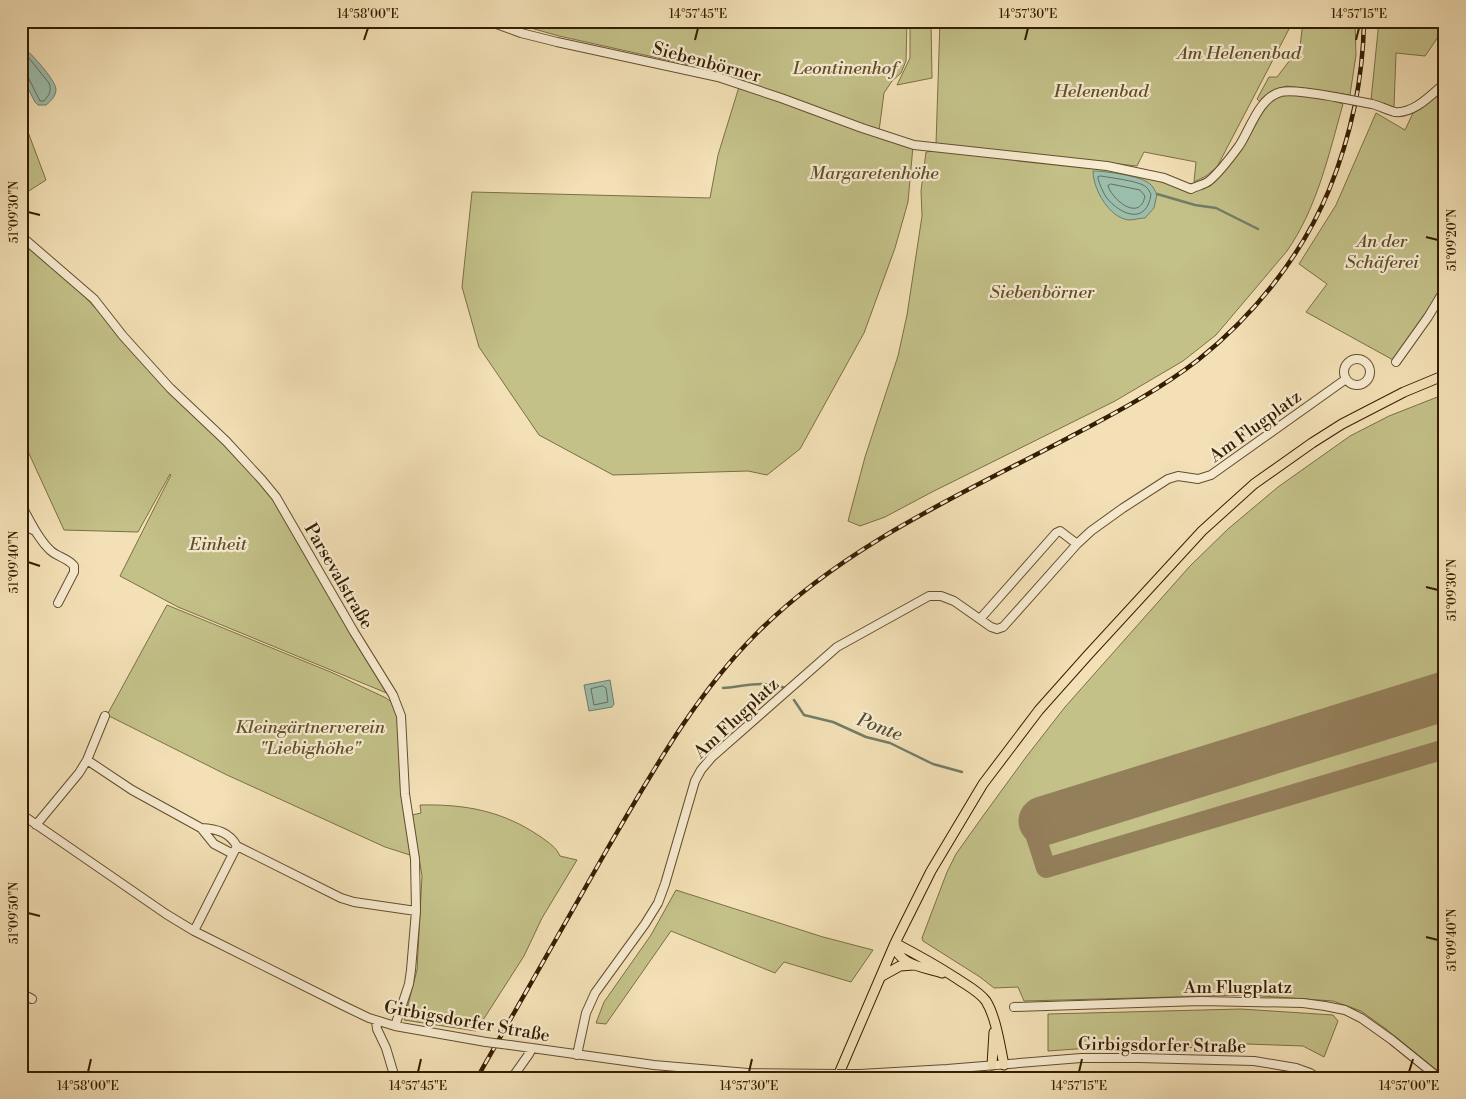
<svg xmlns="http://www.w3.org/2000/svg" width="1466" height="1099" viewBox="0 0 1466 1099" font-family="'Libre Bodoni',serif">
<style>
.green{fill:#c3c088;stroke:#7c6f44}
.water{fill:#9bbdac;stroke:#727d67}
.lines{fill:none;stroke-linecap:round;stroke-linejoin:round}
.shore{stroke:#686e56;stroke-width:1}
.stream{stroke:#727d67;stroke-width:2.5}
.taxiway{stroke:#947f5b;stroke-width:20}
.runway{stroke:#947f5b;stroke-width:49}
.minor-casing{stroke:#644e2e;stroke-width:10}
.major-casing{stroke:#351e00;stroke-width:11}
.minor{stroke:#f7ebd0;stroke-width:8}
.major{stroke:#f3e0b6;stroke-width:9}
.rail-casing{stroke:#351e00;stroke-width:4.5}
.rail{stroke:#f7ebd0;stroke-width:2.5;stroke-dasharray:8;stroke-linecap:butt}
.minor-bridge-casing{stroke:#644e2e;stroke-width:10;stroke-linecap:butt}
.minor-bridge{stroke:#f7ebd0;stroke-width:8}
.ticks{fill:none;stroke:#351e00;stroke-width:2}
.labels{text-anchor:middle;stroke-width:4.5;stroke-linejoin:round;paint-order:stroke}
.park-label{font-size:18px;font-style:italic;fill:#604f29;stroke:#f7ebd0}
.street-label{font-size:18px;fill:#351e00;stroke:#f7ebd0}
.water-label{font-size:19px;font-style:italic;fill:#544e34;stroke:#f7ebd0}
.neatline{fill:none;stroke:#351e00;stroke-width:2}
.ticks-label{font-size:12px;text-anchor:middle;fill:#351e00}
</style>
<rect width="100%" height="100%" fill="#f3e0b6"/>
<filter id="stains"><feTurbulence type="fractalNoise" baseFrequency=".004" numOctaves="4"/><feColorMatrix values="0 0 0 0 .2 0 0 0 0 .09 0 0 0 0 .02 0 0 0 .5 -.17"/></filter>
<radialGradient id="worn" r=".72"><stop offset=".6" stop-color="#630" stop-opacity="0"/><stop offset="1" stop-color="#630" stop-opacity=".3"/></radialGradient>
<path class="green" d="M506,21H907L906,61L901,73L892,81L884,93L879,131L863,127L820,108L728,76L685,64L559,36Z
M910,21H931L932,78L897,85L910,58Z
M940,21H1271L1289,29L1217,167L1206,176L1194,182L1196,162L1144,152L1137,166L936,144Z
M1303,21H1355L1356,55L1350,95L1287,86L1272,91L1260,102L1257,99L1269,77H1277L1300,47Z
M1379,21H1445V27L1425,56L1396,53L1394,107L1371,100Z
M739,87L863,130L913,146L908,202L895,248L864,333L800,449L767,475L748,471L613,475L539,435L479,347L462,287L472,192L710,198L718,155Z
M1445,87V285L1395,361L1306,312L1327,284L1299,264L1336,205L1376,113L1405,130L1413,113Z
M1281,92L1315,94L1343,104C1329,154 1317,208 1287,251L1216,335L1183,361L1115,401L932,492L885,517L860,526L848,521L865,457L898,356L907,315L922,216L921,191L926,152L933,151L1066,164L1136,174L1191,191L1211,183L1268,99Z
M21,97L26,111L28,132L46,180L21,196Z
M21,242L64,275L269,491L389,694L178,607L120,576L171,475L170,474L138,532L64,530L26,447L21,445Z
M1445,394V1077L1386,1029L1361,1011L1333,1001L1247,995L1024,1001L1018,987L994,988L980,977L923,941L922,938L947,872L956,854L983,816L1026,757L1065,707L1190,566L1228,529L1278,487L1350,436L1389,416Z
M167,605L333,673L386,698L393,703L398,720L413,856L385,847L227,775L107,715Z
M420,805C466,804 503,811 541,837C549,843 556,847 560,856L577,860L542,918L524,956L476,1031L404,1020L417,970L422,876L412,815L421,813Z
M676,890L823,937L873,950L851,982L784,962L775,973L671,931L606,1024L596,1023L604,1002L651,935Z
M1241,1009L1333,1015L1338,1021L1324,1057L1303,1046L1247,1044L1233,1046L1174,1048L1170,1050L1090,1048L1048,1051V1014Z"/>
<path class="water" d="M21,45C29,51 55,79 56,89C56,96 51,101 46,105H38L35,102L21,75Z
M1093,171C1105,171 1142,176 1150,184C1153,186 1155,191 1157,194L1154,208L1145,218C1140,218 1134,220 1129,220C1109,218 1093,189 1093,171Z
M610,680L614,704L612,707L589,711L584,685Z"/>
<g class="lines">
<path class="shore" d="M21,51L28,57L49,83C52,91 49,95 44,101H40L28,77L21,74
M1101,176C1111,178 1140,181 1146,187C1148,188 1150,193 1151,194C1147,225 1121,216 1106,197C1103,192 1100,185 1098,179V177Z
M1111,184L1140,190L1145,196C1140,222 1113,201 1108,186Z
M603,686L606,688L608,702L594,705L591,689Z"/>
<path class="stream" d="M1157,194L1195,205L1216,208L1258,229
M723,688C745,686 764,680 785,688
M794,700L804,715L833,722L866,737L890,743L933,764L962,772"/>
<path class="taxiway" d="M1043,821L1035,834L1046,868L1445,749"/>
<path class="runway" d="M1043,821L1445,696"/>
<g class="minor-casing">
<path id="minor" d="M488,21L521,33L557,42L718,77L781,98L862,128L914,145L1107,166L1164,178L1191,189C1196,186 1204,185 1209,181C1220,172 1231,157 1239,146C1250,130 1259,97 1281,92C1292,89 1323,95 1335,97
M1372,104C1380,106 1387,110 1395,112C1414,114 1432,94 1445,83
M21,236L94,299L123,336L170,388L226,441L262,480L276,497L354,632L393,695L401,716L405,794L415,859L416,911L411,970L409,984L395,1026
M1344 372a13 13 0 1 1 26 0a13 13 0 1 1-26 0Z
M1396,362L1428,317L1445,289
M21,505C30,520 37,538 50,550C57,557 68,558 74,566V572L58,603
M21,524L35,531
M980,619L1056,533L1060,531L1077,544
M87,760L132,790L201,828C217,829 229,832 237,846L341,898L354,902L416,911
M21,814L166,914L194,931L344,1006L369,1018L395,1026L486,1042
M36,825L79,773L87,760L105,716
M201,828L214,844L233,854
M194,931L237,846
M21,993L32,999
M1014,1007L1200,1001L1303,1003L1325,1006L1345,1010L1361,1018L1392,1040L1439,1078
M376,1021L377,1029L386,1048L395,1078
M510,1045L654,1065L748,1073L837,1074
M577,1055L586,1013L595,993L645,924L658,903L665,884L695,781L701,770L712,757L837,647L929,596H941L954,601L991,627L997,629L1003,627L1077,544L1091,531L1123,508L1168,479L1178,476L1198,479L1211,475L1346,379
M860,1074L947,1069L1081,1058H1139L1254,1061L1296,1068L1310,1073L1318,1078
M512,1078L529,1054L532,1048"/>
</g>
<g class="major-casing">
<path id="major" d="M895,943C916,954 936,965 956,978C966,985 979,991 986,1001C996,1017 1000,1046 1004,1065
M895,944C897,965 924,967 942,973
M882,976L900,966L914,965
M992,1065L994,1032
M837,1078L895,943L931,871L983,784L1039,710L1088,655L1202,531L1254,484L1312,443L1342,424L1404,392L1445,375"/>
</g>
<use href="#minor" class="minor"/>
<use href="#major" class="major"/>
<g class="rail-casing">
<path id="rail" d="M477,1078C521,1001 565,923 609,846C653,771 695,695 757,633C845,545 960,495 1068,438C1113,414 1158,391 1198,360C1254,315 1301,257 1329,190C1351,136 1363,80 1364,21"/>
</g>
<use href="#rail" class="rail"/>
<g class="minor-bridge-casing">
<path id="minor-bridge" d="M1335,97L1372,104
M486,1042L510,1045
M837,1074H860"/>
</g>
<use href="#minor-bridge" class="minor-bridge"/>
</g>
<path class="ticks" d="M364,40L368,28M695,40L698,28M1025,40L1028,28M1356,40L1359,28M28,212L40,215M1426,237L1438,240M28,562L40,566M1426,587L1438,590M28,913L40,916M1426,937L1438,940M88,1072L91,1059M418,1072L421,1059M749,1072L752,1059M1079,1072L1082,1059M1409,1072L1413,1059"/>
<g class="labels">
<g class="park-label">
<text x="1239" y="59">Am Helenenbad</text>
<text x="845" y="74">Leontinenhof</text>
<text x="1101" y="97">Helenenbad</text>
<text x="874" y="179">Margaretenhöhe</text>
<text x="1382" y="247">An der<tspan x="1382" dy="21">Schäferei</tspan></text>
<text x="1042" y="298">Siebenbörner</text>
<text x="218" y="550">Einheit</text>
<text x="310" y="733">Kleingärtnerverein<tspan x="310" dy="21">"Liebighöhe"</tspan></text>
</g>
<g class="street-label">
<text transform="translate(707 62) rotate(15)" y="6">Siebenbörner</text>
<text transform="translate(1255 426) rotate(-36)" y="6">Am Flugplatz</text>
<text transform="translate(339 576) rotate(60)" y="6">Parsevalstraße</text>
<text transform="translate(736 718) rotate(-43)" y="6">Am Flugplatz</text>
<text x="1238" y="993">Am Flugplatz</text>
<text transform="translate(467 1021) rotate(10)" y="6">Girbigsdorfer Straße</text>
<text transform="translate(1162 1045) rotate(1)" y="6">Girbigsdorfer Straße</text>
</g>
<g class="water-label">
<text transform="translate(880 726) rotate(21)" y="7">Ponte</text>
</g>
</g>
<rect width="1466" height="1099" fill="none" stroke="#f3e0b6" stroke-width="55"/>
<rect x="28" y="28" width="1410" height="1044" class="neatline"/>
<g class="ticks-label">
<text x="368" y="18">14°58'00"E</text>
<text x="698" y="18">14°57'45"E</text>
<text x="1028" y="18">14°57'30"E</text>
<text x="1359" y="18">14°57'15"E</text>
<text transform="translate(14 212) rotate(-90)" y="4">51°09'30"N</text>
<text transform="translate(1452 240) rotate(-90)" y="4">51°09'20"N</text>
<text transform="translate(14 562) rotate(-90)" y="4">51°09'40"N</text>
<text transform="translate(1452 590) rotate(-90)" y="4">51°09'30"N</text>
<text transform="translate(14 913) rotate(-90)" y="4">51°09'50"N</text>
<text transform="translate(1452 940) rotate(-90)" y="4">51°09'40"N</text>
<text x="88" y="1090">14°58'00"E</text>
<text x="418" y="1090">14°57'45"E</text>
<text x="749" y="1090">14°57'30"E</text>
<text x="1079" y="1090">14°57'15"E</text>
<text x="1409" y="1090">14°57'00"E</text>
</g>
<rect width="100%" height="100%" filter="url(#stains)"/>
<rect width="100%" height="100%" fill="url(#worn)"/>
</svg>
